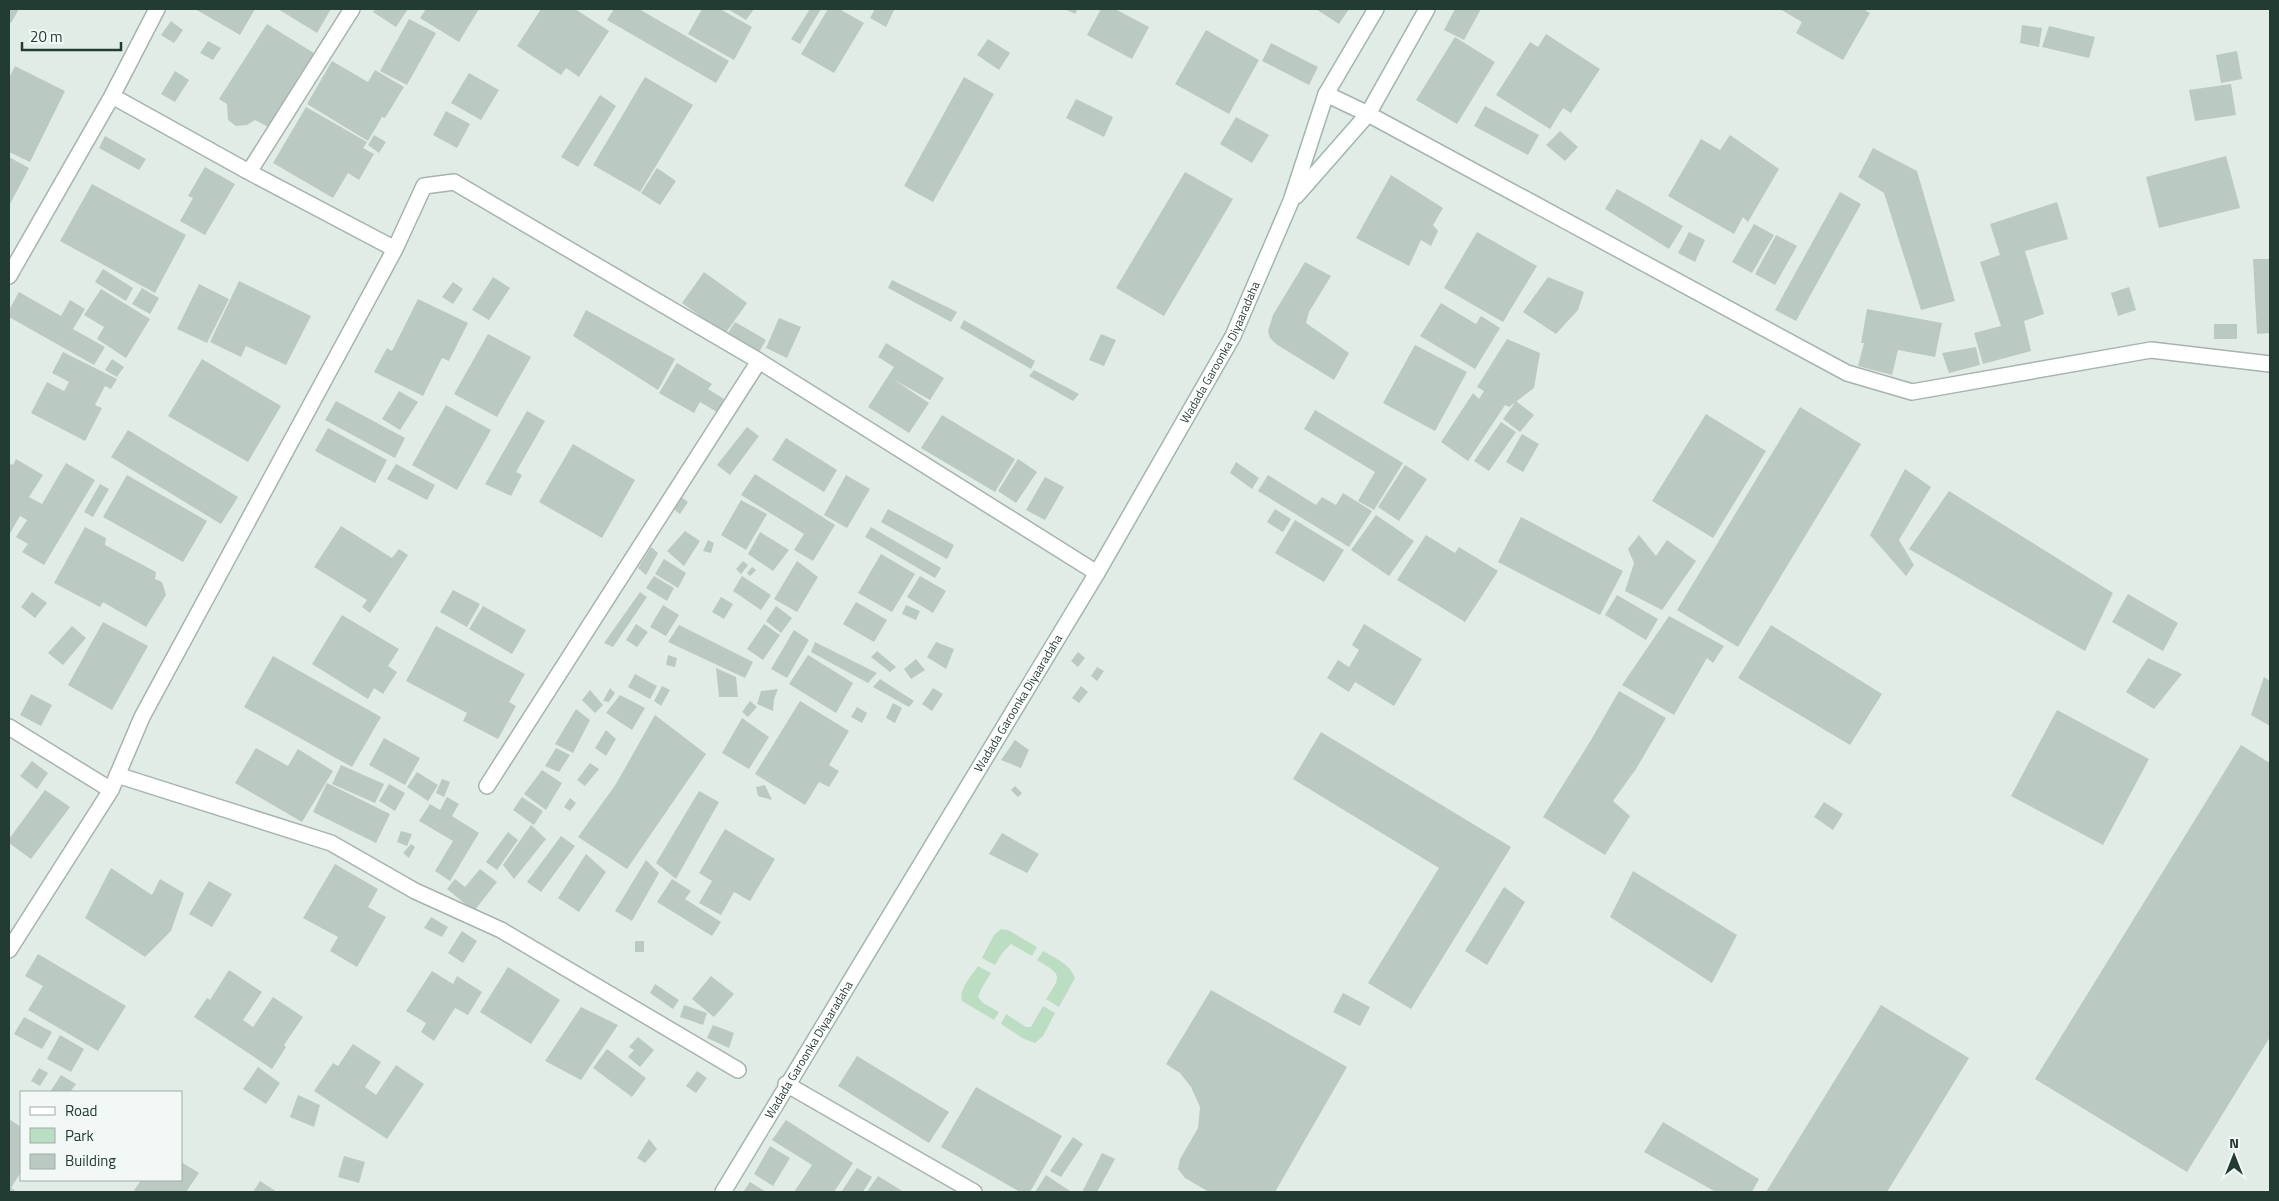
<svg xmlns="http://www.w3.org/2000/svg" width="2279" height="1201" viewBox="0 0 2279 1201" font-family="'Titillium Web',sans-serif">
<style>
.green{fill:#bbddc1}
.building{fill:#bac9c2}
.lines{fill:none;stroke-linecap:round;stroke-linejoin:round}
.street-casing{stroke:#a5b4ad;stroke-width:18}
.secondary-casing{stroke:#a0b7ad;stroke-width:18}
.street{stroke:#fff;stroke-width:15}
.secondary{stroke:#fff;stroke-width:15}
.labels{text-anchor:middle;stroke-width:4.5;stroke-linejoin:round;paint-order:stroke}
.street-label{font-size:12px;fill:#223c33;stroke:#f2f8f5}
</style>
<rect width="100%" height="100%" fill="#e2ece6"/>
<path class="green" d="M1001,929L1008,930L1037,947L1032,956L1011,944L1003,952L995,965L982,958L994,935Z
M1043,951C1055,958 1070,964 1075,978L1059,1007L1046,999C1062,975 1062,975 1037,960Z
M978,966L991,973L981,989L978,997L983,1003L999,1012L994,1020L962,1001C958,990 972,975 978,966Z
M1043,1006L1055,1013L1043,1036L1035,1043L1024,1039L1001,1024L1006,1014L1026,1027H1031Z"/>
<path class="building" d="M9,9H19L11,23L9,22Z
M195,9H255L240,35Z
M278,9H331L317,33Z
M375,9H408L396,27L373,12Z
M426,9H479L459,42L420,18Z
M541,9H575L609,31L579,77L566,68L561,75L517,46Z
M614,9H639L729,61L716,83L607,20Z
M702,9H720L752,27L734,60L688,34Z
M728,9H754L746,20Z
M810,9H821L800,44L791,39Z
M828,9H839L864,23L834,73L801,54Z
M875,9L894,10L886,27L870,18Z
M1065,9H1078L1075,14Z
M1101,9H1115L1149,27L1132,59L1087,35Z
M1316,9H1349L1339,24Z
M1455,9H1481L1464,40L1444,30Z
M1780,9H1867L1866,11L1870,13L1843,60L1796,33L1802,22Z
M409,19L436,33L407,85L380,71Z
M171,21L183,30L174,43L161,35Z
M267,24L317,55L270,128L255,120L247,125L236,126L228,120L227,104L219,99Z
M2022,25L2042,28L2039,47L2020,43Z
M2049,26L2095,37L2089,58L2042,47Z
M1206,30L1259,60L1229,114L1175,84Z
M1546,34L1600,69L1571,113L1563,108L1550,129L1496,95L1530,42L1538,47Z
M1455,37L1495,62L1457,124L1416,100Z
M988,39L1010,53L999,70L977,55Z
M208,41L221,48L213,60L200,53Z
M1271,43L1318,67L1309,85L1262,61Z
M2237,51L2242,79L2221,83L2216,55Z
M332,61L368,82L375,70L404,87L385,118L382,117L368,141L307,104Z
M15,66L65,91L30,162L9,152V78Z
M175,71L189,80L175,102L161,94Z
M469,73L499,90L481,120L451,103Z
M645,77L693,105L640,192L593,165Z
M964,77L994,94L933,202L904,186Z
M2231,84L2236,115L2195,121L2189,90Z
M600,95L616,106L578,167L561,157Z
M1076,99L1113,117L1104,137L1066,118Z
M1485,106L1539,135L1528,155L1474,126Z
M306,107L367,142L363,148L374,154L359,180L348,173L333,198L273,163Z
M446,111L470,124L457,148L433,135Z
M1236,117L1269,135L1252,163L1220,144Z
M1560,131L1578,147L1565,161L1546,145Z
M374,135L386,142L379,153L368,145Z
M1730,135L1779,169L1748,222L1743,217L1734,234L1668,196L1701,139L1720,150Z
M105,136L146,159L139,170L99,148Z
M1873,148L1917,171L1955,301L1921,310L1884,193L1858,177Z
M2226,156L2240,208L2159,228L2146,177Z
M9,157L29,168L9,206Z
M205,167L235,184L205,235L180,221L193,198L188,196Z
M657,168L676,181L660,205L641,193Z
M1185,172L1233,199L1164,316L1116,288Z
M1391,175L1443,208L1433,225L1438,231L1431,246L1421,240L1409,266L1356,238Z
M92,184L186,235L155,293L60,241Z
M1617,189L1683,226L1669,249L1605,209Z
M1840,192L1861,204L1796,321L1775,310Z
M2057,202L2068,239L2025,251L2044,314L2024,321L2031,351L1983,364L1974,333L2001,326L1980,262L2000,255L1990,224Z
M1754,224L1774,235L1752,273L1732,262Z
M1477,232L1537,266L1503,322L1444,288Z
M1689,232L1705,240L1695,262L1678,253Z
M1776,235L1797,246L1775,285L1755,274Z
M2253,259H2270V333L2257,334Z
M1305,262L1331,276L1309,312L1306,323L1349,353L1334,380L1276,344L1270,338L1268,331L1273,315Z
M103,269L133,288L126,301L95,282Z
M704,272L747,303L725,334L682,303Z
M493,277L510,288L489,320L472,310Z
M1548,277L1584,292L1578,310L1556,334L1523,312Z
M892,280L957,312L951,322L888,288Z
M239,281L311,316L286,365L246,346L241,357L210,342Z
M453,282L463,289L453,304L442,297Z
M199,284L229,299L207,343L177,329Z
M2129,287L2136,310L2118,316L2111,293Z
M142,288L159,298L150,314L132,304Z
M101,289L150,319L126,358L97,339L104,327L84,315Z
M19,292L61,316L70,300L85,309L73,329L105,347L94,365L9,317V310Z
M418,299L468,323L449,361L442,358L423,396L374,372L387,348L392,351Z
M1441,303L1476,324L1481,316L1500,328L1475,369L1420,336Z
M1867,309L1942,323L1935,357L1898,350L1892,375L1858,366L1864,343H1861Z
M586,310L675,359L658,390L573,336Z
M779,318L801,327L787,358L766,348Z
M964,320L1035,361L1031,369L960,328Z
M735,322L766,340L759,352L728,333Z
M2214,324H2237V339H2214Z
M488,334L531,357L497,417L454,394Z
M1101,334L1116,340L1104,366L1089,360Z
M1507,339L1540,353L1534,388L1509,407L1505,405L1468,461L1441,442L1473,393L1479,399L1484,391L1477,387Z
M886,343L944,378L930,400L893,379L929,403L909,433L868,407L894,367L878,357Z
M1415,345L1467,372L1435,431L1383,403Z
M1976,347L1980,365L1949,373L1942,353Z
M63,352L117,379L111,389L105,386L95,405L102,408L85,441L31,413L47,382L64,391L69,382L52,373Z
M112,359L124,367L117,377L105,370Z
M202,359L281,406L248,462L168,416Z
M677,363L712,384L708,389L724,399L717,412L700,402L694,413L659,393Z
M1034,370L1079,394L1073,401L1029,376Z
M399,391L418,402L400,430L382,419Z
M336,401L405,438L395,458L325,420Z
M1516,401L1534,415L1520,432L1503,419Z
M446,405L491,430L457,490L412,465Z
M1800,407L1861,444L1738,647L1677,610Z
M1315,410L1403,463L1374,510L1358,501L1375,472L1304,429Z
M527,411L545,421L516,472L522,475L511,496L485,484Z
M1706,414L1766,451L1713,538L1652,501Z
M942,415L1015,459L995,492L921,448Z
M1501,422L1516,432L1489,471L1474,461Z
M747,427L759,436L730,475L717,465Z
M328,428L387,460L375,483L315,451Z
M128,430L238,497L221,524L111,457Z
M1522,434L1539,444L1523,472L1506,462Z
M786,438L837,470L824,492L772,460Z
M573,444L635,480L602,538L539,502Z
M16,459L43,475L29,497L42,504L66,463L95,480L44,565L22,552L28,544L16,537L27,520L20,516L9,535V463L13,465Z
M1018,459L1037,472L1016,503L998,491Z
M1236,462L1259,478L1252,489L1230,473Z
M396,464L435,485L427,500L387,479Z
M1405,465L1427,479L1399,521L1378,507Z
M1905,469L1931,487L1899,540L1914,565L1906,576L1870,535Z
M755,474L835,525L813,561L794,550L804,534L741,495Z
M127,475L207,521L183,562L103,517Z
M846,475L870,489L847,528L824,515Z
M1268,475L1316,505L1322,497L1336,505L1343,493L1372,511L1349,547L1258,491Z
M1045,477L1064,487L1045,520L1026,510Z
M100,484L109,489L93,517L84,512Z
M1949,491L2113,593L2085,651L1909,549Z
M680,496L688,502L680,514L672,508Z
M741,500L767,514L746,550L721,535Z
M888,509L954,545L947,559L881,522Z
M1275,509L1291,519L1283,532L1267,522Z
M1376,515L1414,541L1389,576L1351,550Z
M1521,517L1623,571L1600,615L1498,562Z
M1295,520L1344,550L1324,582L1275,553Z
M341,526L392,558L399,549L408,555L370,613L362,607L367,600L314,567Z
M85,527L106,538L105,545L156,572L155,579L162,582L166,595L146,627L103,602L100,607L54,583Z
M871,527L941,568L935,578L865,537Z
M685,531L700,541L684,566L667,551Z
M760,532L789,550L773,571L748,554Z
M1426,535L1455,553L1459,547L1498,571L1465,622L1397,580Z
M1639,535L1656,556L1667,540L1696,561L1662,610L1625,591L1634,563L1628,549Z
M708,540L714,543L711,553L703,551Z
M651,547L658,553L646,575L638,568Z
M881,554L915,574L892,612L858,593Z
M664,559L686,573L678,588L655,574Z
M743,561L748,565L741,574L736,569Z
M797,561L818,577L797,612L774,599Z
M752,567L756,570L750,576L747,573Z
M654,576L674,588L667,601L646,588Z
M742,576L771,595L761,610L733,591Z
M920,576L946,591L933,613L907,597Z
M453,590L480,604L467,627L440,612Z
M32,592L47,603L35,618L21,607Z
M640,592L647,597L613,647L604,643Z
M2128,594L2178,623L2163,651L2112,622Z
M1617,595L1658,619L1646,640L1605,615Z
M721,597L733,604L724,619L712,612Z
M856,602L887,620L874,642L843,624Z
M663,605L679,615L666,636L650,627Z
M906,605L920,611L916,620L902,614Z
M483,606L526,630L512,654L469,629Z
M776,606L792,618L781,633L766,621Z
M342,615L399,649L388,666L397,672L383,694L374,688L368,699L312,664Z
M1669,616L1724,646L1713,663L1707,658L1674,715L1622,685Z
M103,622L148,646L112,710L68,685Z
M636,624L648,632L637,647L626,640Z
M764,624L780,635L763,660L747,649Z
M1364,624L1422,659L1394,706L1355,682L1349,692L1327,678L1338,660L1349,667L1359,650L1352,645Z
M679,625L753,662L745,678L668,642Z
M1771,625L1882,694L1850,745L1738,678Z
M72,626L86,638L63,665L48,653Z
M436,626L525,674L509,702L516,706L498,739L463,721L467,713L406,681Z
M794,630L809,640L787,678L771,669Z
M815,642L877,673L868,683L811,652Z
M936,642L954,649L946,669L927,657Z
M877,651L896,667L890,672L871,657Z
M1078,652L1085,658L1078,667L1071,661Z
M668,655L677,658L675,667L666,665Z
M808,655L853,683L836,713L789,684Z
M273,656L381,717L352,767L244,707Z
M2148,658L2182,674L2154,709L2126,692Z
M916,659L925,670L911,679L904,669Z
M1097,667L1104,671L1097,681L1091,676Z
M716,668L736,677L738,697H719Z
M635,674L657,686L650,699L628,687Z
M2264,677L2270,681V726L2251,715Z
M880,679L914,701L909,707L873,687Z
M662,686L670,690L661,706L654,701Z
M1081,686L1088,692L1079,703L1072,698Z
M610,688L615,693L609,702L603,701Z
M933,688L943,694L932,711L922,704Z
M778,689L774,699L773,711L757,704L761,691Z
M590,690L603,705L595,713L582,700Z
M1619,691L1666,718L1636,769L1613,801L1630,816L1605,855L1543,817L1591,740Z
M31,694L52,705L41,726L20,715Z
M620,695L645,708L632,730L606,713Z
M750,701L757,707L748,717L742,712Z
M800,701L849,731L829,765L839,771L829,787L819,782L805,805L755,774Z
M893,703L902,708L895,723L886,718Z
M857,707L867,713L862,723L851,717Z
M576,709L590,720L573,753L555,744Z
M2057,710L2149,759L2103,845L2011,796Z
M655,715L706,754L627,869L578,837L616,784Z
M742,718L769,737L749,769L722,753Z
M606,730L616,739L606,756L595,748Z
M1321,732L1511,847L1411,1009L1368,983L1439,868L1293,779Z
M384,738L420,758L405,785L369,765Z
M1015,740L1029,750L1021,768L1001,760Z
M2241,745L2270,763V1037L2187,1172L2035,1079Z
M256,748L288,766L298,749L333,771L302,822L235,783Z
M556,748L570,755L559,772L545,766Z
M32,761L48,773L37,789L20,776Z
M590,763L599,769L585,786L577,780Z
M341,765L384,784L375,803L332,784Z
M542,770L562,783L546,810L524,794Z
M417,772L438,785L428,801L407,787Z
M442,779L450,782L444,797L436,793Z
M327,783L390,814L376,843L313,812Z
M389,784L405,793L395,811L379,801Z
M765,785L772,800L758,796L756,787Z
M1015,786L1022,793L1018,797L1011,790Z
M45,790L70,807L31,859L9,843V839Z
M699,791L719,802L676,879L656,863Z
M447,797L459,804L452,816L479,833L450,881L435,871L453,841L419,821L430,804L440,810Z
M522,797L543,811L534,825L513,810Z
M570,798L576,803L570,811L564,807Z
M1824,802L1843,814L1833,830L1814,817Z
M531,825L546,839L514,879L503,865Z
M725,829L775,859L750,901L734,892L721,915L699,903L712,881L699,873Z
M401,831L412,834L407,846L397,842Z
M508,832L518,840L497,870L486,862Z
M1002,833L1039,854L1027,873L989,854Z
M561,836L575,846L541,892L527,882Z
M411,844L415,847L409,858L403,853Z
M586,854L606,872L579,912L558,898Z
M646,860L659,873L632,921L615,911Z
M335,864L378,889L368,907L386,917L357,967L330,951L338,937L303,918Z
M111,868L152,895L160,879L184,893L171,931L145,957L85,918Z
M480,869L497,882L474,911L447,889L455,879L465,887Z
M1633,871L1737,935L1712,983L1610,917Z
M672,879L691,891L685,899L721,922L712,936L657,902Z
M209,881L232,894L212,927L189,914Z
M1504,887L1525,902L1487,965L1465,951Z
M431,917L448,927L442,937L424,928Z
M462,931L477,941L463,963L448,953Z
M635,941H644V952H635Z
M38,954L126,1006L98,1051L28,1010L43,986L25,976Z
M508,967L560,1000L531,1044L480,1012Z
M229,970L262,992L243,1020L253,1027L273,997L303,1017L284,1045L286,1047L272,1069L194,1017L207,998L210,1000Z
M432,971L453,984L457,976L482,992L468,1015L455,1008L434,1041L421,1032L426,1023L406,1011Z
M711,976L734,994L714,1017L692,999Z
M655,984L679,1000L673,1009L650,993Z
M1211,990L1347,1067L1275,1192H1209L1185,1178L1178,1169L1180,1159L1198,1128L1200,1107L1191,1087L1180,1073L1166,1064Z
M1343,993L1370,1007L1360,1026L1333,1012Z
M684,1005L707,1013L703,1025L680,1017Z
M1881,1005L1969,1058L1887,1192H1766Z
M581,1007L618,1025L581,1080L545,1061Z
M24,1017L52,1032L42,1049L14,1034Z
M713,1025L734,1033L729,1048L707,1038Z
M60,1035L84,1049L71,1072L47,1059Z
M638,1037L654,1050L640,1067L628,1057L634,1050L629,1047Z
M353,1044L381,1062L365,1087L376,1095L396,1065L424,1084L387,1139L314,1091L333,1063L338,1066Z
M607,1049L646,1078L632,1097L593,1068Z
M857,1056L949,1112L929,1143L838,1086Z
M258,1067L280,1083L266,1104L243,1089Z
M39,1068L48,1073L40,1086L31,1081Z
M697,1071L707,1078L696,1093L686,1086Z
M61,1075L76,1084L70,1092H50Z
M976,1087L1062,1136L1030,1192H1020L941,1147Z
M298,1095L320,1105L314,1127L290,1117Z
M9,1119L21,1127V1172L11,1188L17,1192H9Z
M786,1120L853,1163L834,1192H794L812,1165L772,1140Z
M1663,1122L1759,1179L1752,1192H1716L1644,1152Z
M1073,1137L1083,1144L1061,1177L1050,1171Z
M649,1139L657,1149L645,1163L637,1158Z
M770,1146L790,1158L773,1186L754,1174Z
M1102,1153L1115,1159L1097,1192H1082Z
M344,1156L365,1162L359,1183L338,1177Z
M181,1162L199,1173L186,1192H133L141,1180H181Z
M857,1168L872,1177L863,1192H845L842,1191Z
M1046,1175L1070,1191L1069,1192H1035Z
M878,1176L904,1192H867Z
M260,1181L277,1192H253Z
M750,1182L766,1192H743Z"/>
<g class="lines">
<g class="street-casing">
<path id="street" d="M1326,94L1368,114L1847,373L1912,392L2151,350L2270,364
M112,96L249,172L395,249
M249,172L352,9
M9,276L112,96L157,9
M9,727L111,790
M117,775L331,843L415,891L501,930L738,1070
M487,786L759,361
M9,950L111,790L142,717L395,249L424,186L454,182L759,361L1097,573
M786,1084L974,1192"/>
</g>
<g class="secondary-casing">
<g id="secondary">
<path d="M1296,196L1368,114L1427,9"/>
<path id="s1" d="M723,1192L1097,573L1233,336L1291,201L1326,94L1376,9"/>
</g>
</g>
<use href="#street" class="street"/>
<use href="#secondary" class="secondary"/>
</g>
<g class="labels">
<g class="street-label">
<text dy="4" stroke="none"><textPath href="#s1" startOffset="976">Wadada Garoonka Diyaaradaha</textPath></text>
<text dy="4" stroke="none"><textPath href="#s1" startOffset="571">Wadada Garoonka Diyaaradaha</textPath></text>
<text dy="4" stroke="none"><textPath href="#s1" startOffset="166">Wadada Garoonka Diyaaradaha</textPath></text>
</g>
</g>
<rect width="2279" height="1201" fill="none" stroke="#223c33" stroke-width="20"/>
<rect x="20" y="1091" width="162" height="90" fill="#f2f8f5" stroke="#9fada7"/>
<rect x="30" y="1107" width="25" height="8" fill="#ffffff" stroke="#9fada7"/>
<text x="65" y="1116" font-size="15" fill="#223c33">Road</text>
<rect x="30" y="1128" width="25" height="15" fill="#bbddc1" stroke="#9fada7"/>
<text x="65" y="1141" font-size="15" fill="#223c33">Park</text>
<rect x="30" y="1154" width="25" height="15" fill="#bac9c2" stroke="#9fada7"/>
<text x="65" y="1166" font-size="15" fill="#223c33">Building</text>
<g transform="translate(2234 1156)" stroke="#f2f8f5" stroke-width="4" paint-order="stroke">
<path d="M0-4L9 19L0 12L-9 19Z" fill="#223c33"/>
<text y="-8" font-size="14" font-weight="bold" text-anchor="middle" fill="#223c33">N</text>
</g>
<path d="M22 42v8h99v-8" fill="none" stroke="#223c33" stroke-width="2.5"/>
<text x="30" y="42" font-size="15" fill="#223c33" stroke="#f2f8f5" stroke-width="4" paint-order="stroke">20 m</text>
</svg>
